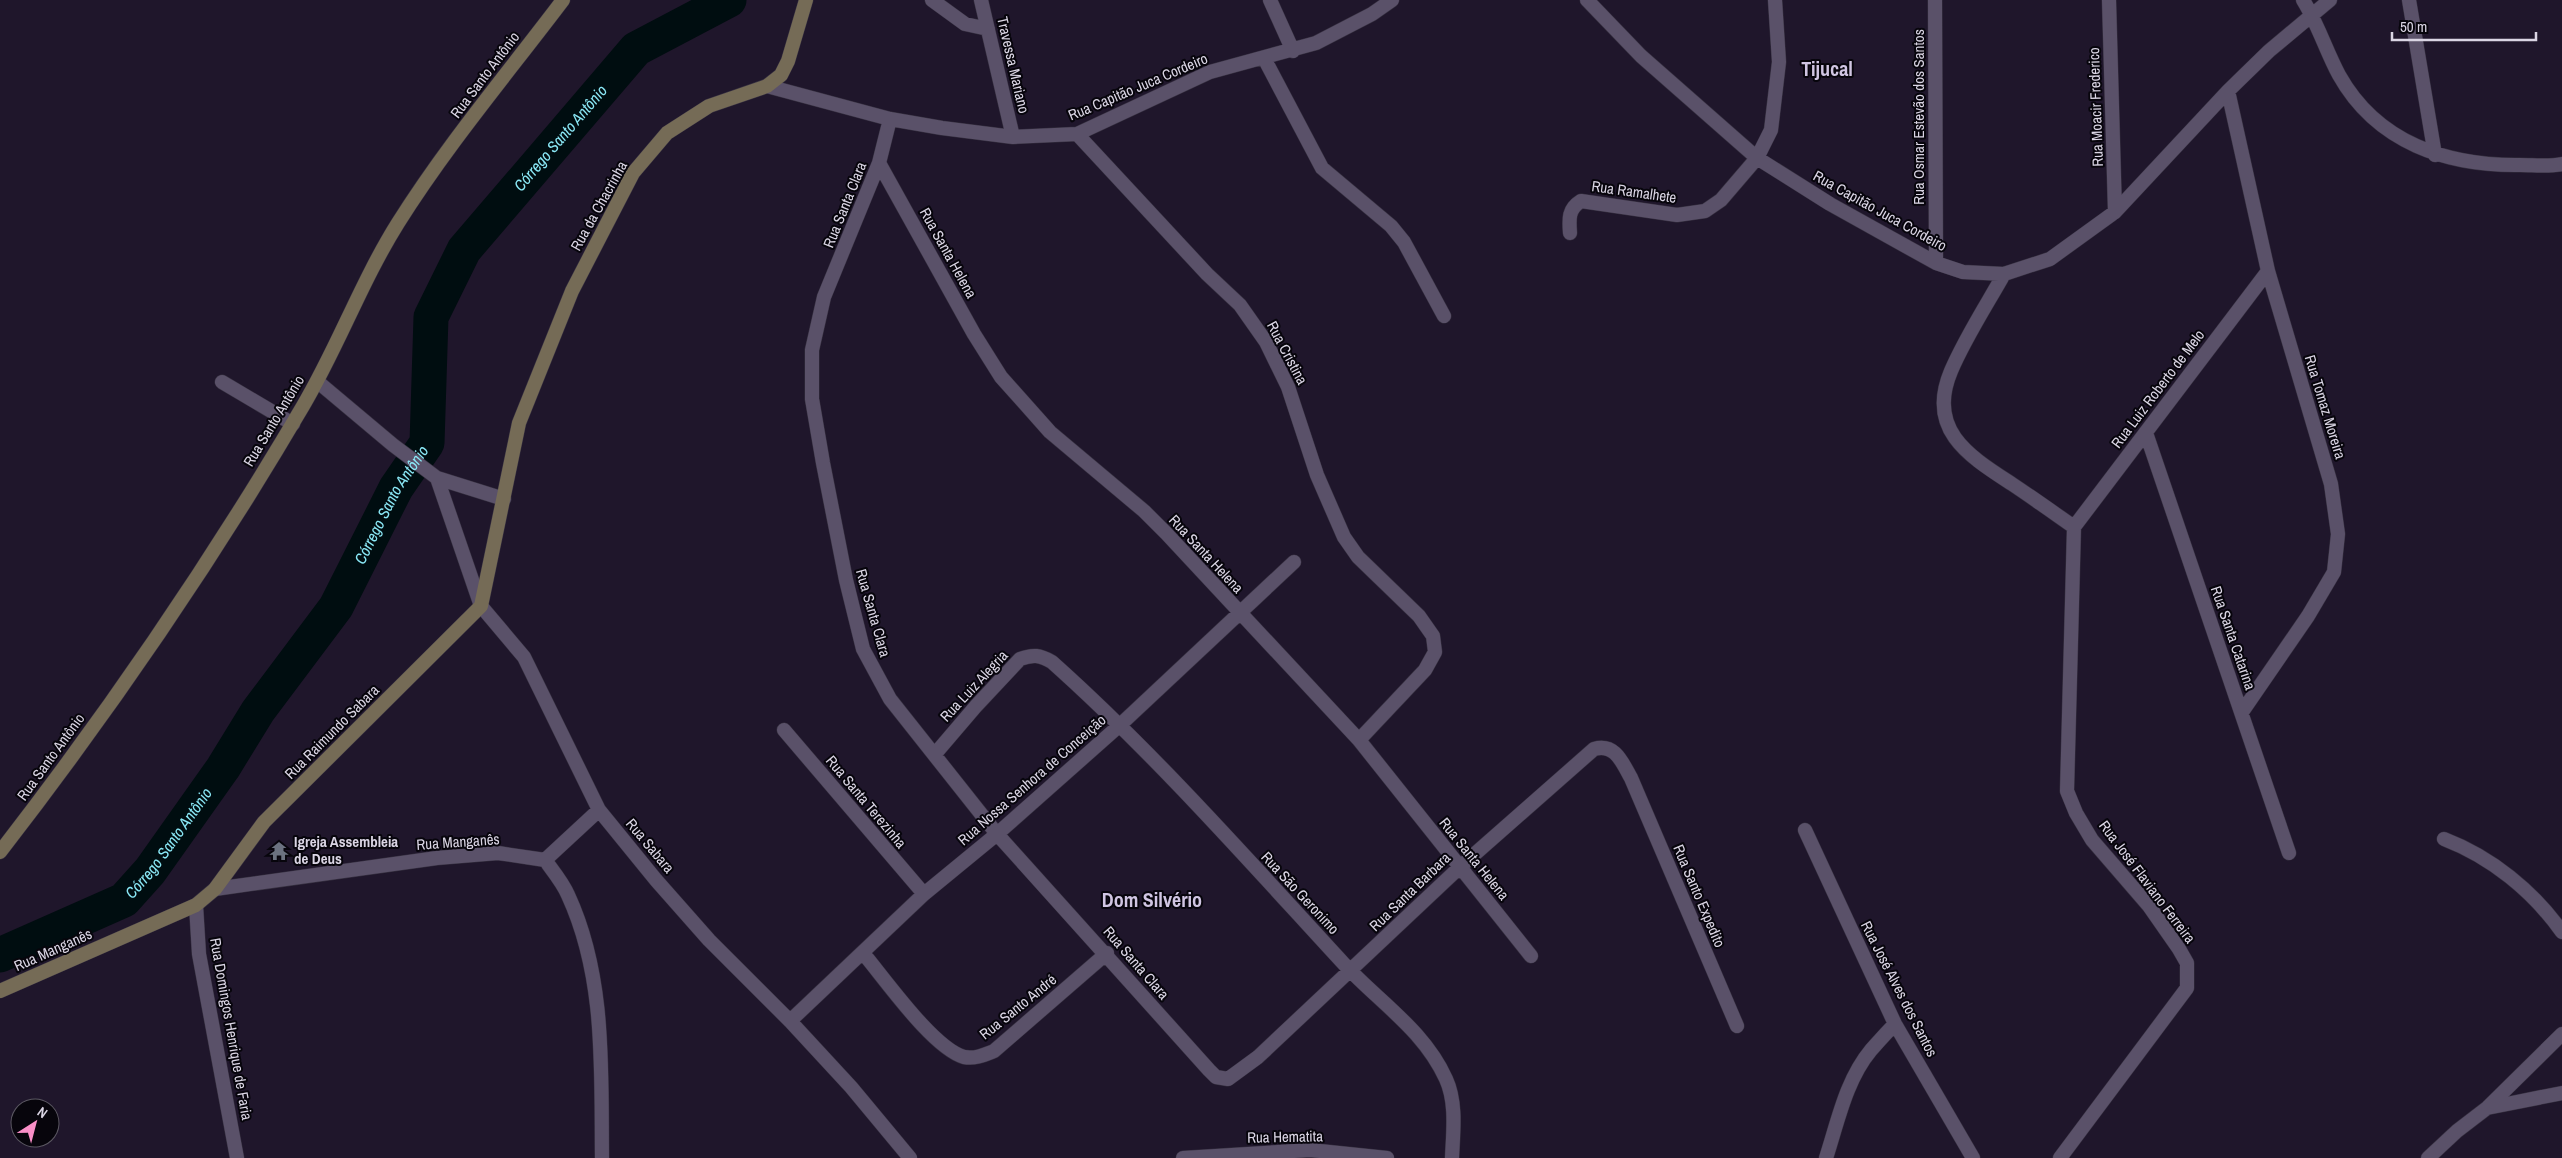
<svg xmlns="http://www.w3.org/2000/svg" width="2562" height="1158" viewBox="0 0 2562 1158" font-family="'Archivo Narrow',sans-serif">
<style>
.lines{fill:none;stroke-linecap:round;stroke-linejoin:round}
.river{stroke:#000d10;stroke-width:35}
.minor-casing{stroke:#373141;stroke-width:15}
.tertiary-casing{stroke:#373141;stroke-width:15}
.secondary-casing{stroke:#373141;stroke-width:15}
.minor{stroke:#5a5169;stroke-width:14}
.tertiary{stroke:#5a5169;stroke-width:14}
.secondary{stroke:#756b56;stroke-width:14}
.labels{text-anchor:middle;stroke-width:4;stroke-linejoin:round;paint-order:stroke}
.street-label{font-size:15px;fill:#dad5e4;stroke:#07050c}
.poi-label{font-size:15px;font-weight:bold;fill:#dad5e4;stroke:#07050c;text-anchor:start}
.water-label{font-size:16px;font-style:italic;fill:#8ae8f6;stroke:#07050c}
.district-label{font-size:20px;font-weight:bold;fill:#d0c5e2;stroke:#07050c}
</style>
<rect width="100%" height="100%" fill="#1f162b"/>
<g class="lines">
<path class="river" id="s1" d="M0,955L124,900L150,871L223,768L258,711L336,607L396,488L427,443L431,317L464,250L636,49L729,0"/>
<g class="minor-casing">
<path id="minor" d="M932,0L965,24L988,29
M981,0L1013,137
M1270,0L1293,51
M1587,0L1641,56L1757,158L1830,204L1936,263L1963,272L2004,274L2050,259L2115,212L2228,91L2269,51L2330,0
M1935,0L1936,263
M2109,0L2115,212
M2303,0C2318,24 2326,51 2339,75C2377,143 2447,166 2520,165C2534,165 2549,167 2562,164
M2409,0L2435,155
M1264,58L1322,168L1391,226L1404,242L1444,316
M767,86L890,119L942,128L1013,137L1077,134L1210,72L1316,43L1372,14L1392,0
M2228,91L2268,271L2331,484L2338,534L2334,572L2308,616L2242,712
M890,119L879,163L824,297L812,350V399L823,463L846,580L863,649L890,699L997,834L1209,1070L1216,1077L1228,1079L1258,1057L1460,867L1594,749C1615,743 1622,762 1631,778L1737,1026
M1077,134L1207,274L1240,305L1266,342L1288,387L1317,475L1344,537L1358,557L1419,616L1433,636L1435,652L1425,670L1359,740
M879,163L974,334L1001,377L1050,432L1144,511L1166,533L1359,740L1531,956
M1570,233C1569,219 1568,209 1581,201L1677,215L1705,211L1721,200L1757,158L1771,130L1779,62L1775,0
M2004,274C1986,306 1965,338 1951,371C1926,430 1969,456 2012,484C2033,498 2054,513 2074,527
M222,382L293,424
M2146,433L2289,853
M2074,527L2268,271
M481,606L524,657L599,810L656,880L709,940L790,1021L851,1087L910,1158
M784,730L924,894
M935,754L976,706L1020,659C1033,654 1040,655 1052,662C1156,755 1249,861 1344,964C1379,1002 1424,1030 1446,1079C1457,1103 1453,1133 1452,1158
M1805,830L1895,1024L1973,1158
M2444,839C2491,857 2533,891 2562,932
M545,860L599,810
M215,889L437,858L498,853L545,860C553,871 563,883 568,895C606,977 601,1070 602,1158
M196,905L199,954L237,1158
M863,953C885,979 933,1048 964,1057C975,1059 984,1055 994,1051L1107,953
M790,1021L924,894L997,834L1120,725L1294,562
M2488,1107L2562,1034
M1183,1158L1310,1150L1387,1158
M1826,1158C1838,1121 1846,1080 1871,1050C1879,1041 1887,1032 1895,1024
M2060,1158L2187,988V963L2179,949L2149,906L2092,840L2076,813L2067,791L2074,527
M2428,1158L2457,1131L2487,1108L2562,1093"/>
</g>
<g class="tertiary-casing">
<path id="tertiary" d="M318,382L393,445L437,478L504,499
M437,478L481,606"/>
</g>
<g class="secondary-casing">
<path id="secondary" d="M0,852C110,710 212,561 303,406C338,347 361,282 398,223C447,145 507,74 563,0
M0,991L196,905L215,889L264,822L481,606L519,423L572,291L633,173L667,133L709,106L767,86L781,75L788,61L806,0"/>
</g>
<use href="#minor" class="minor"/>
<use href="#tertiary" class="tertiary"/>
<use href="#secondary" class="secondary"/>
</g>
<defs>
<g id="temple-bare" transform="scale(1.5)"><path d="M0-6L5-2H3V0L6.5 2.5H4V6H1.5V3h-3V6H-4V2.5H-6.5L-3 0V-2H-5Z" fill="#6b7280" stroke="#07050c" stroke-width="2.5" paint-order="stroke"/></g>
</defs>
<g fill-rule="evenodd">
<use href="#temple-bare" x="279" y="851"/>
</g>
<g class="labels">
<g class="street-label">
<text transform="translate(1013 65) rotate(77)" y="5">Travessa Mariano</text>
<text transform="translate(485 75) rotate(-53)" y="5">Rua Santo Antônio</text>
<text transform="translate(1138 87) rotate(-23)" y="5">Rua Capitão Juca Cordeiro</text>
<text transform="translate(2096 107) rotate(-92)" y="5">Rua Moacir Frederico</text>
<text transform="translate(1919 117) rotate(-90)" y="5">Rua Osmar Estevão dos Santos</text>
<text transform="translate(1634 192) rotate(8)" y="5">Rua Ramalhete</text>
<text transform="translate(845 205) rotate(-68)" y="5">Rua Santa Clara</text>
<text transform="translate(599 206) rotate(-61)" y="5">Rua da Chacrinha</text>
<text transform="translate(1880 211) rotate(29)" y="5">Rua Capitão Juca Cordeiro</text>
<text transform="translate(948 253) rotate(61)" y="5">Rua Santa Helena</text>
<text transform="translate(1287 353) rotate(62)" y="5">Rua Cristina</text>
<text transform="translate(2158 389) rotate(-53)" y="5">Rua Luiz Roberto de Melo</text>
<text transform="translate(2325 407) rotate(73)" y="5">Rua Tomaz Moreira</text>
<text transform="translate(274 421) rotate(-59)" y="5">Rua Santo Antônio</text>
<text transform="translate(1206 554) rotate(47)" y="5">Rua Santa Helena</text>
<text transform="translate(873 613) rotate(74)" y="5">Rua Santa Clara</text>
<text transform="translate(2233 638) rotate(71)" y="5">Rua Santa Catarina</text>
<text transform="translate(974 686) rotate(-47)" y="5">Rua Luiz Alegria</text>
<text transform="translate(332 732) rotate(-45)" y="5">Rua Raimundo Sabara</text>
<text transform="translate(51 757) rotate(-54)" y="5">Rua Santo Antônio</text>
<text transform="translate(1032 780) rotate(-41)" y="5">Rua Nossa Senhora de Conceição</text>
<text transform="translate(866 802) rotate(50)" y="5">Rua Santa Terezinha</text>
<text transform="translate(458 842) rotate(-4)" y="5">Rua Manganês</text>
<text transform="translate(650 846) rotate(50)" y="5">Rua Sabara</text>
<text transform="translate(1474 859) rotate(51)" y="5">Rua Santa Helena</text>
<text transform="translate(2147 882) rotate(53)" y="5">Rua José Flaviano Ferreira</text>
<text transform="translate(1410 892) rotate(-44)" y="5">Rua Santa Barbara</text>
<text transform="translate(1300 893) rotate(47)" y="5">Rua São Geronimo</text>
<text transform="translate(1699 896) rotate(67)" y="5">Rua Santo Expedito</text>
<text transform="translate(53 950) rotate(-24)" y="5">Rua Manganês</text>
<text transform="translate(1136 963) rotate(49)" y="5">Rua Santa Clara</text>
<text transform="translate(1899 989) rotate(63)" y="5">Rua José Alves dos Santos</text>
<text transform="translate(1018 1007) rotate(-39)" y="5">Rua Santo André</text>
<text transform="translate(231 1029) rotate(80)" y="5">Rua Domingos Henrique de Faria</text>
<text transform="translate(1285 1137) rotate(-1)" y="5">Rua Hematita</text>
</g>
<g class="poi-label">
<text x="294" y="847">Igreja Assembleia<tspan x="294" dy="17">de Deus</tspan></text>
</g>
<g class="water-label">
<text dy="6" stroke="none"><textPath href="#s1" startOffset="1034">Córrego Santo Antônio</textPath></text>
<text dy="6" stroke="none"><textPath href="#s1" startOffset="614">Córrego Santo Antônio</textPath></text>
<text dy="6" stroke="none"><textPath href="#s1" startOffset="208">Córrego Santo Antônio</textPath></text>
</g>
<g class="district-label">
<text x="1827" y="76">Tijucal</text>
<text x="1152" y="907">Dom Silvério</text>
</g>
</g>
<g transform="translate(35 1123) rotate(36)"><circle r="24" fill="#07050c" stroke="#5b5862"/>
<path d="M0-4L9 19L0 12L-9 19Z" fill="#fa8fc8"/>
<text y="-8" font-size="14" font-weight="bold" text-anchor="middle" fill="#dad5e4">N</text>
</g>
<path d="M2392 32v8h144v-8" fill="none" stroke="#dad5e4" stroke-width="2.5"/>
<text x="2400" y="32" font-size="15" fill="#dad5e4" stroke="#07050c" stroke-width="4" paint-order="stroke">50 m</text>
</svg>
